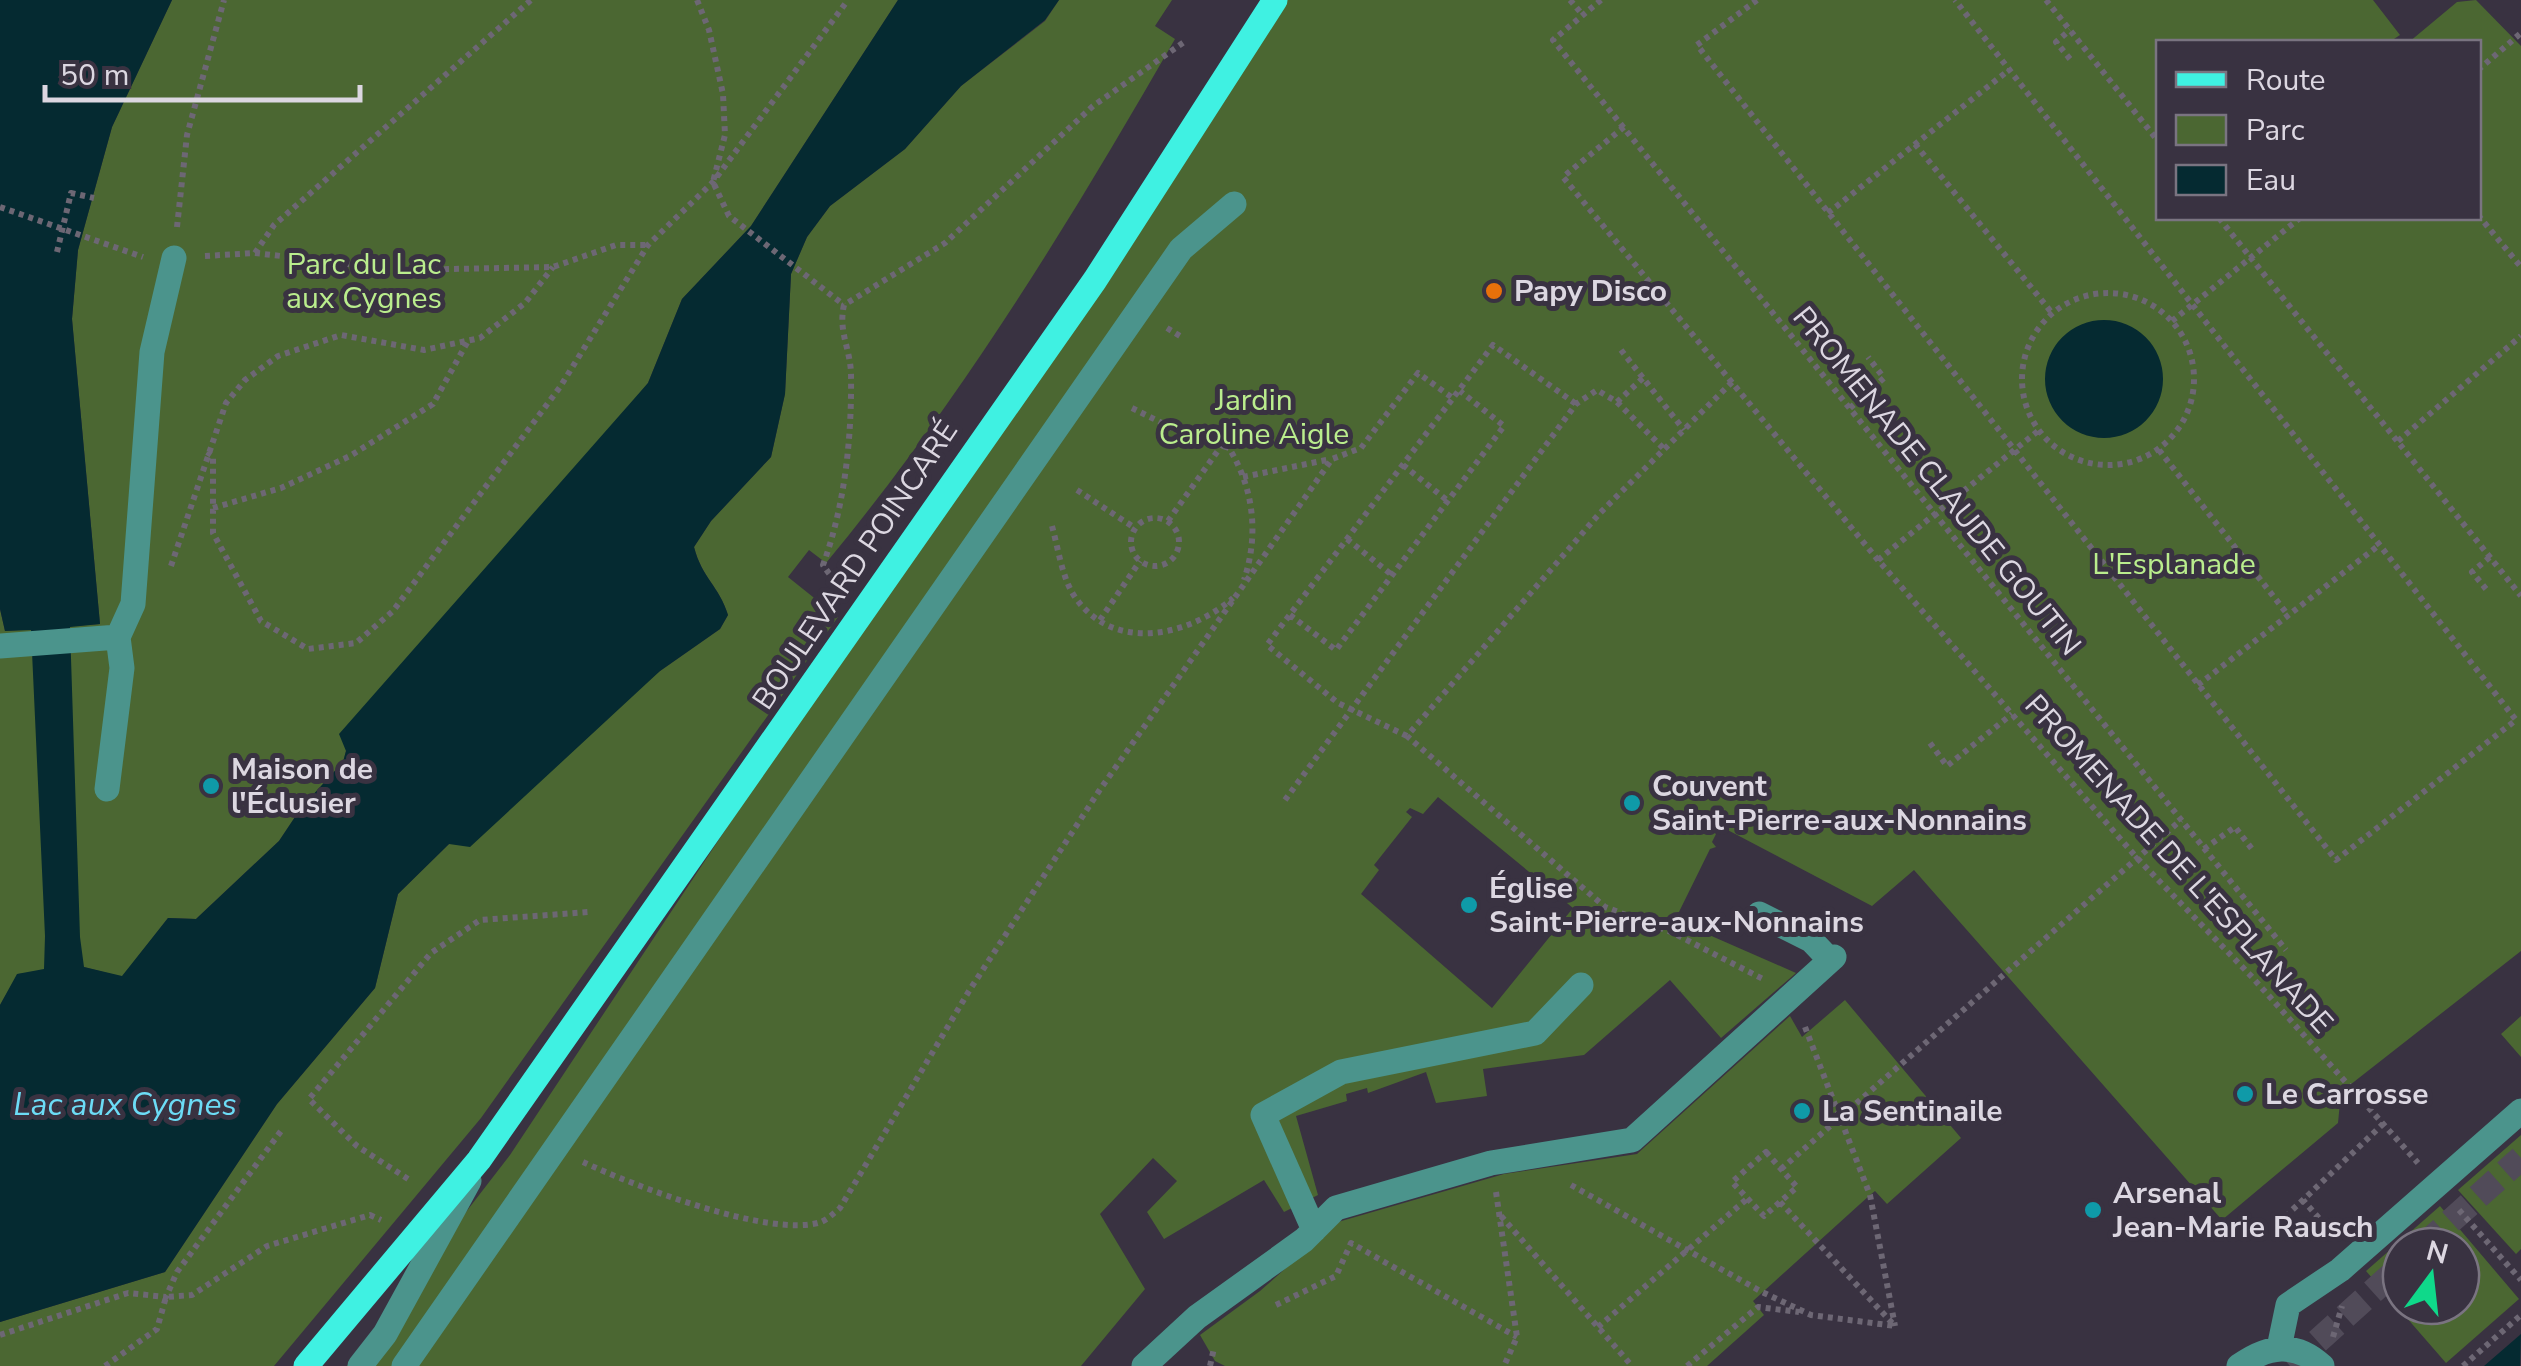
<svg xmlns="http://www.w3.org/2000/svg" width="2521" height="1366" viewBox="0 0 2521 1366" font-family="'Nunito Sans',sans-serif">
<style>
.green{fill:#4b6732;fill-rule:evenodd}
.water{fill:#052a31}
.lines{fill:none;stroke-linecap:round;stroke-linejoin:round}
.minor-tunnel{stroke:#514b59;stroke-width:25;stroke-dasharray:25 12;stroke-linecap:butt}
.path{stroke:#6d6774;stroke-width:6;stroke-dasharray:5 5;stroke-linecap:butt}
.minor{stroke:#4b948c;stroke-width:25}
.major{stroke:#3ff1e2;stroke-width:25}
.path-bridge{stroke:#6d6774;stroke-width:6;stroke-dasharray:5 5;stroke-linecap:butt}
.food-dot{fill:#e8710a;stroke:#393241;stroke-width:4}
.culture-dot{fill:#0f9aa8;stroke:#393241;stroke-width:4}
.labels{text-anchor:middle;stroke-width:10;stroke-linejoin:round;paint-order:stroke}
.park-label{font-size:30px;fill:#baed8d;stroke:#393241}
.poi-label{font-size:30px;font-weight:bold;fill:#dcd7e1;stroke:#393241;text-anchor:start}
.street-label{font-size:30px;fill:#dcd7e1;stroke:#393241}
.water-label{font-size:32px;font-style:italic;fill:#6cdcf6;stroke:#393241}
</style>
<rect width="100%" height="100%" fill="#393241"/>
<path class="green" d="M172,0H898L751,226L682,299L648,383L346,751L343,762L301,808L279,841L196,919L168,918L122,977L84,967L18,974L0,1005V609L5,631L100,624L72,319L78,250L112,127Z
M1059,0H1172L1155,26L1175,39C1070,222 960,401 826,563L809,550L788,577L838,617L481,1118L274,1366H0V1322L165,1272L277,1104L375,988L398,894L449,844L660,671L720,629L728,615C719,586 702,578 694,547L711,521L771,457L785,394L791,274L807,237L830,206L905,149L961,86L1045,21Z
M1275,0H2373L2400,35L2394,39L2396,42H2158V218H2478V42H2409L2457,2L2476,0L2521,46V951L2341,1092L2338,1123L2222,1220L1914,870L1872,906L1720,826L1712,842L1716,847L1710,849L1675,920L1796,973L1721,1038L1670,980L1584,1055L1483,1069L1487,1096L1436,1103L1426,1072L1368,1093L1367,1088L1346,1094L1347,1101L1296,1116L1318,1195L1284,1212L1264,1180L1164,1239L1147,1212L1177,1181L1153,1158L1100,1214L1145,1289L1081,1366H347L510,1155ZM1438,797L1573,908L1492,1008L1361,894L1379,870L1374,865L1412,817L1406,812L1410,808L1423,814Z
M1845,1000L1961,1138L1887,1204L1875,1191L1870,1195L1753,1301L1764,1315L1707,1366H1225L1215,1361L1200,1335L1260,1291L1338,1222L1504,1174L1637,1154L1790,1016L1802,1037Z
M2521,1016V1057L2501,1034Z
M2521,1135V1249L2516,1254L2458,1190Z
M2440,1206L2519,1299L2446,1363L2366,1271ZM2401,1246H2461V1306H2401Z"/>
<path class="water" d="M0,0H172L112,127L78,250L72,319L100,624L70,627L80,937L84,967L122,976L168,918L196,919L279,841L301,808L343,762L346,751L339,734L648,383L682,299L751,226L898,0H1059L1045,20L961,86L905,149L830,206L807,237L791,274L785,394L771,457L711,521L694,547C702,578 719,586 728,615L720,629L660,671L470,847L449,844L398,894L375,988L277,1104L165,1272L0,1322V1005L17,974L44,969L45,936L31,630L5,631L0,609Z
M2045 379a59 59 0 1 1 118 0a59 59 0 1 1-118 0Z
M2521,1334L2520,1366H2484Z"/>
<g class="lines">
<path class="minor-tunnel" d="M2423,1246L2521,1158
M2290,1366L2401,1266"/>
<path class="path" d="M697,0L709,30L723,94L725,135L713,182L729,216L844,305
M1570,0L1582,14
M1601,0L1553,40L2286,950
M1757,0L1697,45L2336,860L2516,720L1955,0
M2046,0L2158,141
M2070,59L2056,42L2070,30
M2478,70L2521,33
M1624,127L1563,177L1878,560L2137,858L2252,977L2418,1163
M1915,144L2052,313
M1828,213L2009,70
M2478,215L2521,267
M2219,218L2521,596
M177,227L187,135L224,0
M57,252L71,193L94,198
M255,253L401,270L553,267L616,245H647
M205,256L255,253L274,225L531,0
M2022 379a86 86 0 1 1 172 0a86 86 0 1 1-172 0Z
M2172,321L2300,218
M1167,328L1180,336
M1621,350L1684,430
M1732,382L1599,514L1407,736L1605,907L1671,932L1763,979
M1617,402L1643,378
M1132,408L1176,430L1229,448C1254,489 1259,535 1244,580
M1850,408L1884,378L1868,357
M2398,441L2521,336
M2159,450L2288,615
M207,452L213,456V533L261,621L308,649L356,643L393,611L560,387L648,245L713,182L848,0
M1403,465L1448,501
M1243,477L1331,459
M1077,490L1135,528
M213,508L281,488L350,456L433,404L468,341
M1131 542a24 24 0 1 1 48 0a24 24 0 1 1-48 0Z
M1168,521L1222,445
M1052,526C1058,548 1062,576 1073,594C1111,654 1188,637 1233,598
M1347,539L1392,575
M1878,560L2038,431
M171,566L226,403L245,380L278,356L341,335L424,350L480,338L525,303L553,267
M835,582L823,565C845,505 852,437 851,373C850,348 838,331 844,305L945,243L1093,106L1187,40
M2486,589L2472,572L2490,557
M1290,615L1336,650L1504,426L1460,391
M1100,620L1140,561
M2198,685L2378,546
M1407,736L1338,703L1267,645L1493,345L1576,404
M1930,743L1947,766L2012,714
M1285,800L1576,404L1597,390L1617,402L1664,449
M2204,849L2235,827L2252,849
M1805,1027L1870,1195L1895,1326
M1766,1152L1797,1187L1764,1216L1732,1182Z
M583,1162C632,1185 771,1239 821,1222C828,1219 834,1213 840,1208L969,991L1099,791L1332,459L1361,448L1418,373L1454,399
M1781,1169L2181,820
M408,1179L357,1146L309,1099L431,953L480,920L589,912
M1571,1185L1762,1292L1811,1315L1895,1326
M1496,1192L1517,1337L1504,1366
M1780,1202L1894,1325
M2459,1210L2521,1280
M1501,1216L1632,1366
M2278,1223L2303,1200
M2332,1233L2303,1200L2383,1124
M1276,1305L1336,1276L1351,1243L1517,1337
M1598,1327L1748,1198
M0,1335L128,1293L166,1297L177,1272L281,1131
M2333,1337L2342,1306
M105,1366L157,1329L166,1297L192,1295L267,1246L370,1215L381,1220
M1210,1366L1214,1348
M1687,1366L1758,1307L1799,1312
M2463,1366L2521,1315"/>
<path class="minor" d="M0,646L118,637L133,604L152,352L174,258
M107,789L122,668L118,637
M1759,914L1811,940L1830,960
M1314,1230L1263,1115L1341,1072L1535,1033L1581,985
M2279,1348L2288,1305L2340,1270L2521,1111
M360,1366L385,1334L469,1181
M404,1366L1181,249L1234,204
M1144,1366L1197,1317L1304,1240L1336,1208L1491,1163L1632,1140L1834,957
M2239,1366C2267,1346 2295,1341 2322,1366"/>
<path class="major" d="M306,1366L479,1160L1095,280L1275,0"/>
<path class="path-bridge" d="M0,207L143,257"/>
</g>
<circle class="food-dot" cx="1494" cy="291" r="10"/>
<g class="culture-dot">
<circle cx="211" cy="786" r="10"/>
<circle cx="1632" cy="803" r="10"/>
<circle cx="1469" cy="905" r="10"/>
<circle cx="2245" cy="1094" r="10"/>
<circle cx="1802" cy="1111" r="10"/>
<circle cx="2093" cy="1210" r="10"/>
</g>
<g class="labels">
<g class="park-label">
<text x="364" y="274">Parc du Lac<tspan x="364" dy="34">aux Cygnes</tspan></text>
<text x="1254" y="410">Jardin<tspan x="1254" dy="34">Caroline Aigle</tspan></text>
<text x="2174" y="574">L'Esplanade</text>
</g>
<g class="poi-label">
<text x="1514" y="301">Papy Disco</text>
<text x="231" y="779">Maison de<tspan x="231" dy="34">l'Éclusier</tspan></text>
<text x="1652" y="796">Couvent<tspan x="1652" dy="34">Saint-Pierre-aux-Nonnains</tspan></text>
<text x="1489" y="898">Église<tspan x="1489" dy="34">Saint-Pierre-aux-Nonnains</tspan></text>
<text x="2265" y="1104">Le Carrosse</text>
<text x="1822" y="1121">La Sentinaile</text>
<text x="2113" y="1203">Arsenal<tspan x="2113" dy="34">Jean-Marie Rausch</tspan></text>
</g>
<g class="street-label">
<text transform="translate(1937 481) rotate(51)" y="10">PROMENADE CLAUDE GOUTIN</text>
<text transform="translate(855 565) rotate(-56)" y="10">BOULEVARD POINCARÉ</text>
<text transform="translate(2179 864) rotate(48)" y="10">PROMENADE DE L'ESPLANADE</text>
</g>
<g class="water-label">
<text x="125" y="1115">Lac aux Cygnes</text>
</g>
</g>
<rect x="2156" y="40" width="325" height="180" fill="#393241" stroke="#7a7481" stroke-width="2.5"/>
<rect x="2176" y="72" width="50" height="15" fill="#3ff1e2" stroke="#7a7481" stroke-width="2.5"/>
<text x="2246" y="90" font-size="30" fill="#dcd7e1">Route</text>
<rect x="2176" y="115" width="50" height="30" fill="#4b6732" stroke="#7a7481" stroke-width="2.5"/>
<text x="2246" y="140" font-size="30" fill="#dcd7e1">Parc</text>
<rect x="2176" y="165" width="50" height="30" fill="#052a31" stroke="#7a7481" stroke-width="2.5"/>
<text x="2246" y="190" font-size="30" fill="#dcd7e1">Eau</text>
<g transform="translate(2431 1276) rotate(15)"><circle r="48" fill="#393241" stroke="#7a7481" stroke-width="2.5"/>
<path d="M0-8L18 38L0 25L-18 38Z" fill="#0fd98a"/>
<text y="-15" font-size="28" font-weight="bold" text-anchor="middle" fill="#dcd7e1">N</text>
</g>
<path d="M45 85v15h315v-15" fill="none" stroke="#dcd7e1" stroke-width="5"/>
<text x="60" y="85" font-size="30" fill="#dcd7e1" stroke="#393241" stroke-width="8" paint-order="stroke">50 m</text>
</svg>
